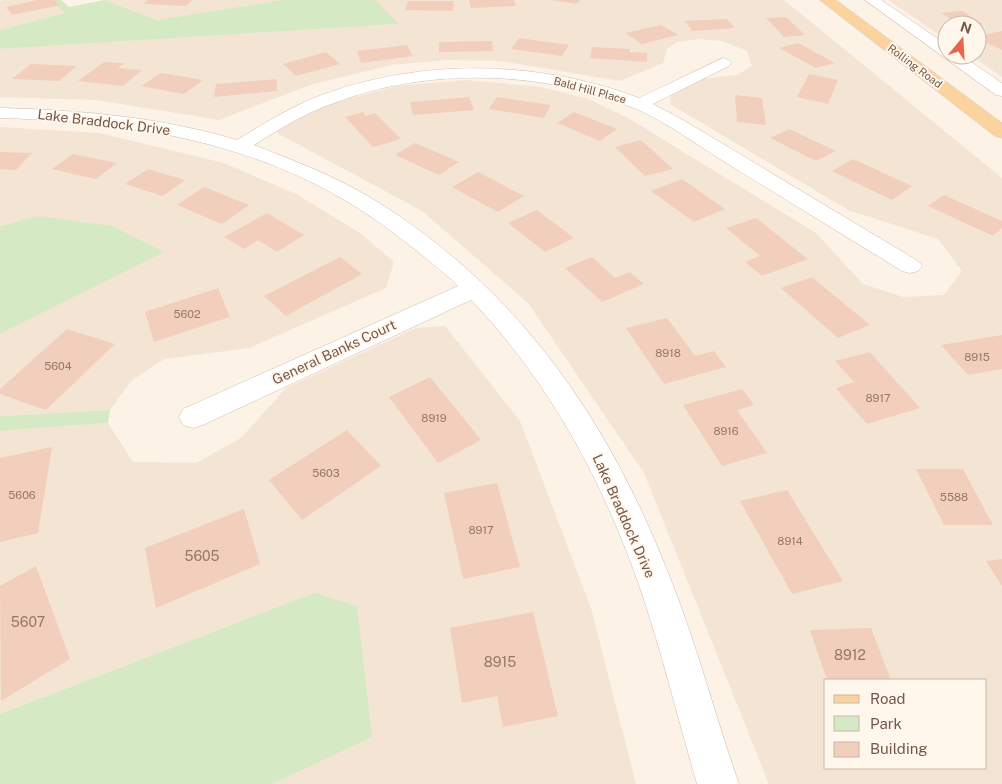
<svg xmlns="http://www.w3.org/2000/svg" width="1002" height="784" viewBox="0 0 1002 784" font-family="'Public Sans',sans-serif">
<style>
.residential{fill:#f4e4d4;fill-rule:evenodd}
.green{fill:#d5eac4}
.building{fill:#f2cfbd}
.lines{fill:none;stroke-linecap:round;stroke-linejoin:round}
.minor-casing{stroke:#d0bcae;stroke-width:1}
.major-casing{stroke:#d9d0cc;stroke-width:1}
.minor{fill:#fff;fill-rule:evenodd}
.major{fill:#fad39f;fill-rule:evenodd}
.labels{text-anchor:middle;stroke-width:4;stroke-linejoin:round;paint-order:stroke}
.far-street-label{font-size:11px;fill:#76584a;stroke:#fff7ec}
.number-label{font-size:11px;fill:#957667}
.street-label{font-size:14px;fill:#76584a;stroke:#fff7ec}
.near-number-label{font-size:14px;fill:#957667}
</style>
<rect width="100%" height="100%" fill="#fcf2e6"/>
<path class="residential" d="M5,0H51L66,13L0,30V1Z
M104,0H281L157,20Z
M376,0H784L1002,178V784H769L644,473L528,303L422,211L277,133L284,123L322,106L397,86L466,80L541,87L588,99L628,118L816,233L863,284L903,297L944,295L962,271L938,239L848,210L670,104L671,95L700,79L737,75L752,66L747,51L722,41L698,39L677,42L667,49L663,63L620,81L500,61L447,60L392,65L313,84L219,120L97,100L0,97V49L399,24ZM826,680H986V768H826Z
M888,0H1002V77L970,55H977V25H947V40Z
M0,127L99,133L224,163L296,194L360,233L394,262L386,288L249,348L164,359L131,381L110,410L0,416V334L163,252L37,216L0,226Z
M445,326L520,421L591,608L636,784H272L372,736L314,593L0,714V431L108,423L133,462L196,463L241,438L286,388L416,328Z"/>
<path class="green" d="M51,0H61L69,7L104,0L157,20L281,0H376L399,24L0,49V30L65,13Z
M37,216L112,226L164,252L0,334V226Z
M110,410L108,423L0,431V416Z
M314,593L357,606L372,737L272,784H0V714Z"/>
<path class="building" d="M37,0H55L60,5L12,15L6,7Z
M148,0H192L186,6L143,4Z
M469,0H514L516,6L471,8Z
M551,0H580L577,4Z
M408,1H454L453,11L405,10Z
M962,11L983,24L961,25L941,13Z
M786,17L805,35L784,37L766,18Z
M727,19L735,28L692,31L685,21Z
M661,25L678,35L642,44L625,33Z
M1002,31V50L977,38V36Z
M519,38L569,45L562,56L511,49Z
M492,41L493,51L439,52V42Z
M798,43L835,63L816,68L779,48Z
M407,45L413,56L361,63L357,51Z
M592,47L630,49V52L647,53V62L590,58Z
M326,52L340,64L296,76L283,64Z
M104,62L124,63L118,68L142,70L123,86L78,81Z
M31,64L77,66L59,81L12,79Z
M161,73L203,80L184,94L141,86Z
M809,74L838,80L828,104L797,97Z
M277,79V91L214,97L216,84Z
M735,95L762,98L766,125L737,122Z
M469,97L474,110L413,115L410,102Z
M497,97L551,105L544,118L489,109Z
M363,112L366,116L375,113L401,139L373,147L345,117Z
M574,112L617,129L600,141L557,123Z
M789,129L836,151L816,161L770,138Z
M641,140L673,169L645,176L615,147Z
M415,143L459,162L439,175L395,155Z
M0,152L32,153L16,170L0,169Z
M73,154L117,163L96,179L52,169Z
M853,159L912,186L892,200L832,171Z
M148,169L185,180L163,196L125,184Z
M478,172L524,196L498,212L452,187Z
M682,179L725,209L694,222L651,191Z
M204,187L249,205L222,224L177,205Z
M944,195L1002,221V228L993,236L928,206Z
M537,210L574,238L545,252L508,223Z
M267,213L304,235L277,252L258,240L244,249L224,237Z
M756,218L808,259L762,276L745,262L760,256L726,228Z
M340,257L362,274L286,316L264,296Z
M592,257L615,278L630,272L644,284L602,302L565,268Z
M812,277L870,325L838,338L781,288Z
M218,288L230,317L154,342L145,312Z
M667,318L695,356L714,351L726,367L664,384L626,328Z
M67,329L115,344L46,410L0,394V389Z
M1002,335V369L968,375L941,345Z
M870,352L920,408L867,424L836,388L854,382L835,361Z
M430,377L481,440L438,463L389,397Z
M742,389L754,405L737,410L767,453L722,466L683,405Z
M347,430L381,466L302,520L269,480Z
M52,447L38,533L0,542V458Z
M916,469H963L993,525H944Z
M497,483L520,567L463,579L444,493Z
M787,490L843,581L792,594L740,501Z
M244,509L260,564L156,608L145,548Z
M1002,559V586L986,561Z
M36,566L70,659L1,701L0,586Z
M533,612L558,716L503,727L497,696L462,703L450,628Z
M871,628L891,680H827L810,630Z"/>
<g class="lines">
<g class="minor-casing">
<path id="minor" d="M865,0H881L947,45V55H961L1002,83V96L996,95Z
M723,58L729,60L731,63L729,66L653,104L683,120L918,261L922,266L918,271L910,273L902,271C844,235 786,200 728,164C697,145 667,122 634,108C541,70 428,67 334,103C305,113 280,129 254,145C292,160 330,174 366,195C519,286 612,424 674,588C699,652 716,719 739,784H697C678,719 662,652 640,588C603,481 549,381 471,300L203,425L193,428L183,425L179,417L183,409L458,286L451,279C419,252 387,226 351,204C245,139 122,121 0,118V108C80,110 159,117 237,140C262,125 287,109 314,98C416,58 536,59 639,98Z"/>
</g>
<g class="major-casing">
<path id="major" d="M820,0H836L1002,123V138L995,136Z"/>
</g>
<use href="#minor" class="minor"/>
<use href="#major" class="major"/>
</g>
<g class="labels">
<g class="far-street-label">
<text transform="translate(915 66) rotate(37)" y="4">Rolling Road</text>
<text transform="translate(590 90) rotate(15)" y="4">Bald Hill Place</text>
</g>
<g class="number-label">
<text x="187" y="318">5602</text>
<text x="668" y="357">8918</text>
<text x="977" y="361">8915</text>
<text x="58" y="370">5604</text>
<text x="878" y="402">8917</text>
<text x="434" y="422">8919</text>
<text x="726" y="435">8916</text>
<text x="326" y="477">5603</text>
<text x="22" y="499">5606</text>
<text x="954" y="501">5588</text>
<text x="481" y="534">8917</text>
<text x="790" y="545">8914</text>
</g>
<g class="street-label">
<text transform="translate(104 122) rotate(7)" y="5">Lake Braddock Drive</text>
<text transform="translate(334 352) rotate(-25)" y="5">General Banks Court</text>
<text transform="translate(624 516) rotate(66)" y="5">Lake Braddock Drive</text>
</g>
<g class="near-number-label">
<text x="202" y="561">5605</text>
<text x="28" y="627">5607</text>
<text x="850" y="660">8912</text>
<text x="500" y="667">8915</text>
</g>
</g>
<rect x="824" y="679" width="162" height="90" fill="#fff7ec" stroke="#c8b7ab"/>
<rect x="834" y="695" width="25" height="8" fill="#fad39f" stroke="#c8b7ab"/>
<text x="870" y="704" font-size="15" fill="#76584a">Road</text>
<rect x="834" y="716" width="25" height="15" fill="#d5eac4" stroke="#c8b7ab"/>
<text x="870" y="729" font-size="15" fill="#76584a">Park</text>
<rect x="834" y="742" width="25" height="15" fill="#f2cfbd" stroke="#c8b7ab"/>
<text x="870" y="754" font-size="15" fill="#76584a">Building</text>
<g transform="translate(962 40) rotate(18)"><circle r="24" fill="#fff7ec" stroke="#c8b7ab"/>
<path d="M0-4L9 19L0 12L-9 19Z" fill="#e6664b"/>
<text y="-8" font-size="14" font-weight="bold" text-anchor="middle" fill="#76584a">N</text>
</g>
</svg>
